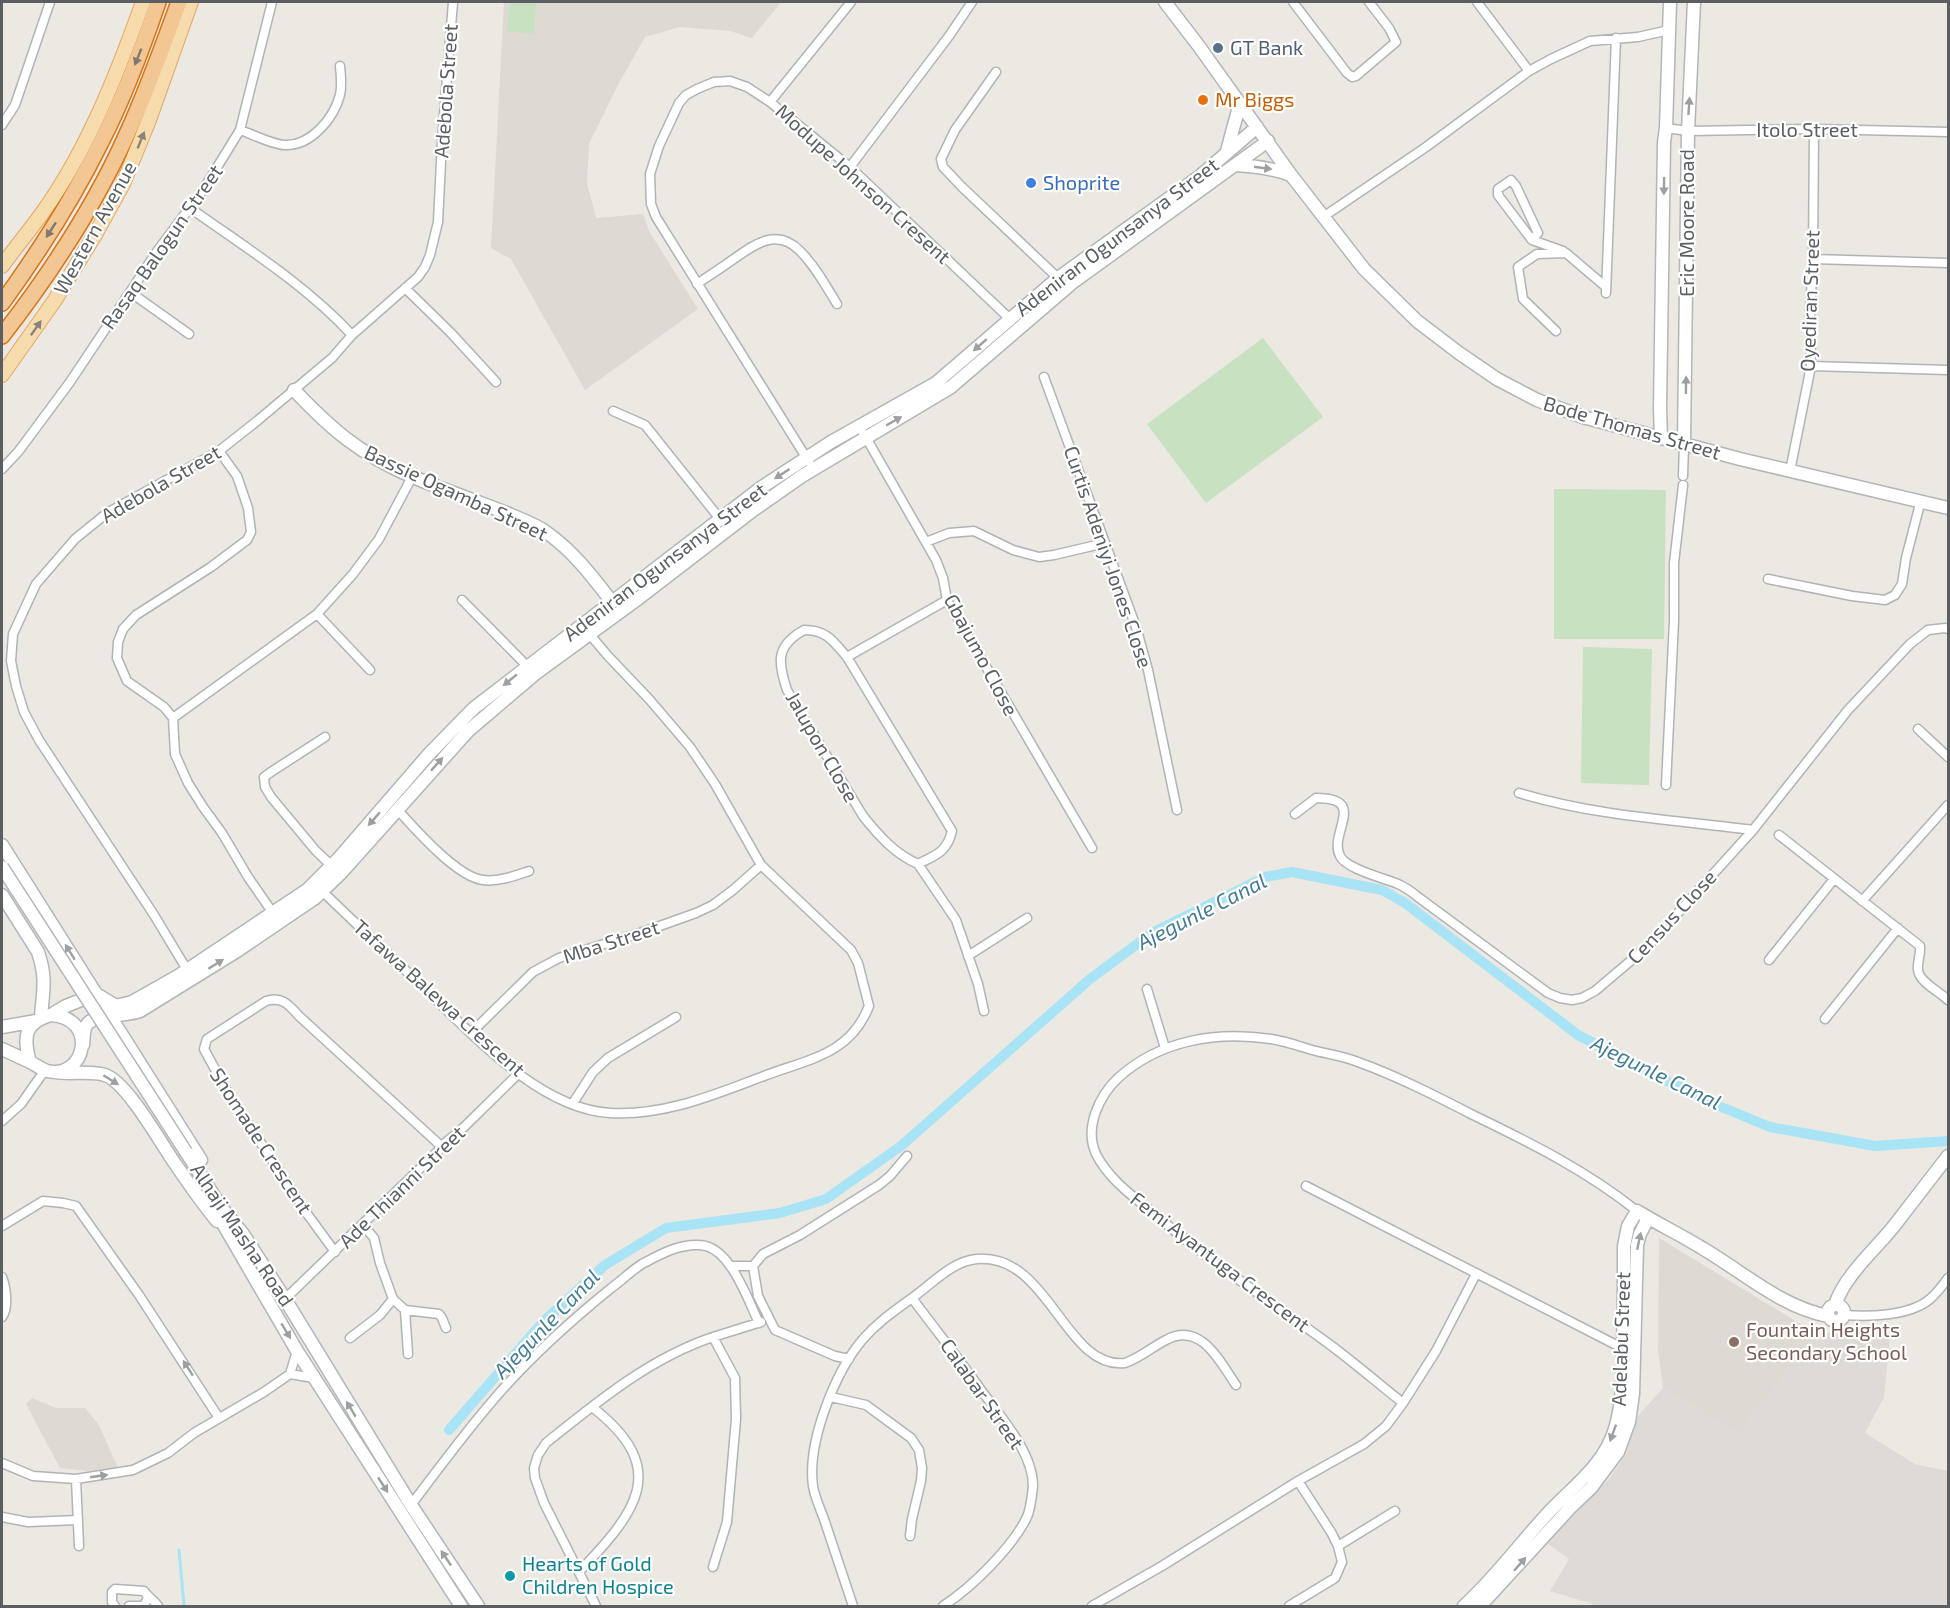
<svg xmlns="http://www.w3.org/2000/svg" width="1950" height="1608" viewBox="0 0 1950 1608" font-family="'Exo 2',sans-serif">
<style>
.industrial{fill:#dedad7}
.education{fill:#dfd9d4}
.green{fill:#c7e1c1}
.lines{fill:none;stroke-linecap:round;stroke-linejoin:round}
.stream{stroke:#a8e3f6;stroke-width:3}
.canal{stroke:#a8e3f6;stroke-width:10}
.street-casing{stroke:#b0b4b7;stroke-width:11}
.secondary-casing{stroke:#b2b6b9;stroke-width:15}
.primary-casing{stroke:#e3a765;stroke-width:16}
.highway-casing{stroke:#d87516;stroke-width:18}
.street{stroke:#fff;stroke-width:8}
.secondary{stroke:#fff;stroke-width:12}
.primary{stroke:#f6dcad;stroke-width:14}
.highway{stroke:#f2c794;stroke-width:15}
.secondary-bridge-casing{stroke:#b2b6b9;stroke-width:15;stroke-linecap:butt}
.secondary-bridge{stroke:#fff;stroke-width:12}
.oneway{fill:#81796e}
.oneway2{fill:#9d9fa1}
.oneway3{fill:#8a8478}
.service-dot{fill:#5c6f8a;stroke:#fff;stroke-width:2}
.food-dot{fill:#e8710a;stroke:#fff;stroke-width:2}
.shop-dot{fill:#3f7fe0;stroke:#fff;stroke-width:2}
.education-dot{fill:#8d6e63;stroke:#fff;stroke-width:2}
.culture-dot{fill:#0f9aa8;stroke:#fff;stroke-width:2}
.labels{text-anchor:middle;stroke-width:4.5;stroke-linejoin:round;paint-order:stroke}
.service-label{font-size:20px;fill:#4e5e75;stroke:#fff;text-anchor:start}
.street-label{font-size:20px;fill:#5b5f62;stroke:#fff}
.food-label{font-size:20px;fill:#c56008;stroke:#fff;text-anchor:start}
.shop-label{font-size:20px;fill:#366cbe;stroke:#fff;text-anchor:start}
.education-label{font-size:20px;fill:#785e54;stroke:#fff;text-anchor:start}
.culture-label{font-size:20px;fill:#0d838f;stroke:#fff;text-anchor:start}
.water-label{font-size:21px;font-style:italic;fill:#427b95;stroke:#fff}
</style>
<rect width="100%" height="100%" fill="#ece8e2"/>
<path class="industrial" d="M1891,1326L1884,1397L1865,1433L1915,1464L1948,1471V1606H1592L1593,1604L1550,1591L1569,1559L1547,1543L1610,1478L1626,1454L1638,1416L1663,1388L1738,1435L1817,1334Z"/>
<path class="education" d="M504,2H781L752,38L730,31L680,27L645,37L619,83L589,144L587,183L596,218L643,214L649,231L698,309L585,390L511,259L491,248Z
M1659,1238L1817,1334L1738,1435L1663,1388L1658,1350Z
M32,1398L56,1408H85L99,1425L118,1468L87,1471L60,1468L26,1404Z"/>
<path class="green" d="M510,2H536L534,34L507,31Z
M1263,338L1323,417L1206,503L1147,424Z
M1554,489L1666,490L1664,639H1554Z
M1583,647L1652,649L1649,785L1581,783Z"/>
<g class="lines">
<path class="stream" d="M179,1550L184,1606"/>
<path class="canal" d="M449,1430L543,1322L605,1265L666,1228L780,1213L826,1199L901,1146L1090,979L1152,933L1265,877L1292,872L1382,890L1405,903L1578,1035L1647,1071L1719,1106L1770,1127L1875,1146L1948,1141"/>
<g class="street-casing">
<path id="street" d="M1293,2L1347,73L1352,77L1356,76L1396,42L1389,28L1369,2
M1477,2L1529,71
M996,72L955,130L941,159L943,167L962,187L1058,278
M770,102L851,2
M2,125L15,105L50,2
M1666,128L1688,131L1814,129L1948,132
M240,130C252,134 273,145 285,145C311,146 334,118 340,95C342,86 341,75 340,66
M850,167L949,36L972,2
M1511,180L1516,186L1538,233L1532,240L1498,195V189Z
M190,208C245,247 306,285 352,335
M1323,217L1426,147L1529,71L1551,59L1590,41L1638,37L1669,30
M1532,240L1563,251
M1813,259L1948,263
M697,284C707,277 718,270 728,263C750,248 775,225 800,251C815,266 826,286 837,304
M405,288L451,333L496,382
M130,292L189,334
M1606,293L1616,38
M1556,331L1523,299L1518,267L1537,254L1566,253L1606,287
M1811,366L1948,370
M1044,377L1136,627L1148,670L1177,810
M613,411L645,425L720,519
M860,427L936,560L943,578L947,600L1092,848
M809,462L656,217L651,204L650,174L659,146L679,103L686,95L697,89L714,82L730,81L747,87L770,102L850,167L1010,319
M2,469L18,452L70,382L158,250L203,190L240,130L272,2
M1790,471L1811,366L1810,312L1813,259L1814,129
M1683,476L1684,444
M926,542L949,533L974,531L1013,550L1039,557L1054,555L1105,543
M1768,579L1852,596L1885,600L1895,595L1902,584L1906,558L1921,500
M462,600L531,670
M317,614L370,670
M804,630C827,630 833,641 847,657L952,831C947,852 936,855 918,864C895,854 879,836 863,816L787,690C778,663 775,646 804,630Z
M847,657L947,600
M173,718L164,707L127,681L117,658L118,642L123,629L136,615L211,567L247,540L251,532L248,508L237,476L219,451
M173,718L317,614L353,574L379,539L412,477
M173,718L175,754L188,783L203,807L222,833L248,877L275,916
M1918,729L1948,757
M325,737L271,772L264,777L265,787L271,797L316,851L333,867
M1666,785L1674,621V563L1683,485
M1519,793C1595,816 1674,820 1753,830
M397,809C415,829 457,877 483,880C499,882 514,876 529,871
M1295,814L1316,798C1369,798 1328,833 1340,856C1346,869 1384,878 1398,884C1405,887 1412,892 1418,897L1548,993L1560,998L1572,1000L1582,998L1595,991L1647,947L1753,830L1848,710L1910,644L1928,630L1945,628L1948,629
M1779,835L1920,946C1921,954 1917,962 1918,970C1919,982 1940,992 1948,1000
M918,864L956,920L978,984L984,1011
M322,891C356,924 391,956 425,989C473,1035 540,1109 610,1113C665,1116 713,1095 764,1076C808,1059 850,1055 869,1006L858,963L851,950L761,865L715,784L690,747L649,699L608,656L586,630
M1862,901L1948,805
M968,956L1027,918
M1769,960L1834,879
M189,973L154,915L39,740L24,712L16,686L11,661L13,634L36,584L75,539L107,513L219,451L257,421L332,358L352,335L418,277L425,267L430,255L438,222L442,141L453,2
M1147,989L1165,1048
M1825,1019L1898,928
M471,1033L533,972L559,958L640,933L696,913L713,905L733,890L761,865
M573,1103L593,1072L608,1058L676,1017
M2,1121L21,1104L45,1070
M1306,1186L1626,1350
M2,1226L43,1201L63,1203L76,1206L139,1295L219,1418
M335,1252L308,1215L228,1093L204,1049L207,1039L266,1001C282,996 289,1005 299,1016L441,1146
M731,1266H753
M2,1277C6,1287 9,1308 2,1317
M912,1298C935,1329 959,1359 981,1390C1000,1416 1033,1452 1033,1486C1032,1495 1031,1508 1027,1517C1012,1548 971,1588 943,1606
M285,1299L438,1151L441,1146L461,1130L518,1074
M393,1299L405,1310L439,1314L442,1318L446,1328
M405,1310L408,1354
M1844,1315C1869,1317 1910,1316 1930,1299C1937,1293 1943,1285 1948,1278
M713,1337L761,1322
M350,1338L380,1315L393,1299L380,1263L374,1238L363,1225
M849,1359L835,1356L775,1330L758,1296L753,1266L763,1254L800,1235L879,1185L890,1176L907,1156
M290,1374L314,1378
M831,1397L866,1405L911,1438L919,1450L922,1468L921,1481L912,1519L910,1536
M1403,1403C1380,1385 1357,1365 1333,1347C1272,1302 1208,1261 1151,1211C1131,1195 1108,1178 1096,1154C1084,1128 1099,1096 1118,1078C1160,1040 1216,1031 1271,1039C1285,1041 1299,1046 1312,1050C1327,1054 1343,1056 1358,1062C1397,1076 1436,1096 1473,1115C1531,1143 1587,1171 1637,1211
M2,1463L33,1476L76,1479L133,1470L168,1453L194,1433L264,1392L290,1374L297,1351
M76,1479L79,1546
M1298,1481L1364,1444L1386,1426L1403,1403L1436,1351L1476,1274
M411,1505C436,1472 461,1438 489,1405C524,1363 567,1324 610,1289C621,1281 631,1271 642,1264C661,1254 684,1241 706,1246C732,1253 748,1300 759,1323
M2,1517L28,1522L78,1520
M1338,1546L1395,1511
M579,1572C636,1512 672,1469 592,1407
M115,1606L112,1602V1592L115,1589L144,1591C148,1597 154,1600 158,1606
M129,1606H144L148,1597
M596,1606L544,1503L535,1478L534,1468L538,1455L546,1443C597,1402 650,1358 713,1337L735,1378L736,1419L727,1522L713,1567
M853,1606C844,1579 835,1552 826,1525C822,1512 815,1499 813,1486C807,1442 835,1372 863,1339C878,1322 894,1311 912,1298C932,1284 952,1261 977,1259C1049,1253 1065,1370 1125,1363C1140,1358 1152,1347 1166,1340C1201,1321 1220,1362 1236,1385
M1092,1606L1162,1566L1298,1481L1331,1532L1338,1546L1342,1562L1335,1578L1289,1606"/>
</g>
<g class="secondary-casing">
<path id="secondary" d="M1165,2L1198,45L1291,175L1364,269L1417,321L1459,353L1497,379L1537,400L1583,417L1740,459L1948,508
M1227,151L1240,103
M1235,165C1255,166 1272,168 1291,175
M294,390C332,430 360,454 411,476C443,490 477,501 509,514C522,520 535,524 546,532C573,551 592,576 612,602
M1661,438L1660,408L1664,142L1666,128L1670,2
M1684,444L1688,131L1694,2
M2,845L201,1160
M2,895L38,952C47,979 43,990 41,1017
M51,1015L66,1006L96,994L116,1006L132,1002L178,976L307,890L340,857L429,754L474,708L762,487L831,442L936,383L1058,278L1200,176L1257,127
M51,1015C99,1018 86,1080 47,1071C41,1069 36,1065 30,1062C23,1038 24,1022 51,1015Z
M2,1027L36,1021
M83,1045C84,1039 83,1031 86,1026C92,1013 125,1017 140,1011L237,951L315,898L341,873L468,731L535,674L635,601L752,511L802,476L951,387L1072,283L1268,141
M2,1049L30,1062
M55,1072C71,1075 90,1070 105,1075C128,1083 161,1144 176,1165C189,1184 202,1203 217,1221
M186,1152L221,1207L243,1234L285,1299L411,1505L478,1606
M215,1210L297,1351L461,1606
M1828 1313a8 8 0 1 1 16 0a8 8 0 1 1-16 0Z
M1835,1305C1845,1275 1874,1251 1894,1226C1912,1203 1930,1179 1948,1156
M1464,1606C1496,1577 1521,1542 1550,1511C1575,1485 1604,1465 1615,1429C1623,1402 1623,1375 1623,1347C1624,1314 1624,1280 1624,1246L1628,1226L1637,1211C1658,1224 1681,1235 1702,1248C1743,1272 1781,1307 1828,1316
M1480,1606L1570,1508L1591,1488L1618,1452L1629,1422L1633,1394L1637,1245L1640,1234L1648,1218"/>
</g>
<g class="primary-casing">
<path id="primary" d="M2,266C15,248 30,230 43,212C88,149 117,74 143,2
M2,375L55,300L96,233L123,184L149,120L191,2"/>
</g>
<g class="highway-casing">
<path id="highway" d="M2,303C39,252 73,199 101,142C124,97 142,49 158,2
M2,336C50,274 95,206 127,134C147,91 163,46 179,2"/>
</g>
<use href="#street" class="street"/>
<use href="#secondary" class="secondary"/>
<use href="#primary" class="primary"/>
<use href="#highway" class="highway"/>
<g class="secondary-bridge-casing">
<path id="secondary-bridge" d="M2,867L186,1152"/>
</g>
<use href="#secondary-bridge" class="secondary-bridge"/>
</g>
<defs><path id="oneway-solid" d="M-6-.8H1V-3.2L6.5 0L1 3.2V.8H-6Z" transform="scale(1.5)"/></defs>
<g class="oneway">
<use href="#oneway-solid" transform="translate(138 57) rotate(112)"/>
<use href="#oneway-solid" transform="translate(51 230) rotate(123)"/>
</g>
<g class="oneway2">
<use href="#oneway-solid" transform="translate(1689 106) rotate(-86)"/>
<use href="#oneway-solid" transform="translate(1263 168) rotate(8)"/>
<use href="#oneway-solid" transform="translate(1664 186) rotate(91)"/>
<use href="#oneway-solid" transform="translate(980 345) rotate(139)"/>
<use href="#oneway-solid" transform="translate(1686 385) rotate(-89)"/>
<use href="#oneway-solid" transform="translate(894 421) rotate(-30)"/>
<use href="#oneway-solid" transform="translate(782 474) rotate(147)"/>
<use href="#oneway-solid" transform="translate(510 680) rotate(141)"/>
<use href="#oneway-solid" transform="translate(437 764) rotate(-48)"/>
<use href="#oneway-solid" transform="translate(374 819) rotate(131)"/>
<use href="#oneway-solid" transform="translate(70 952) rotate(-122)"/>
<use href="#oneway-solid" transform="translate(216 964) rotate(-32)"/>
<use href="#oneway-solid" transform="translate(111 1080) rotate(32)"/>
<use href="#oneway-solid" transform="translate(1639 1241) rotate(-78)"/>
<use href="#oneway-solid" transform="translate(286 1331) rotate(59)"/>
<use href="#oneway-solid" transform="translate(188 1368) rotate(-123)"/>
<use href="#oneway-solid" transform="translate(351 1409) rotate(-121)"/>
<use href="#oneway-solid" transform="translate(1613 1433) rotate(110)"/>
<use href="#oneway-solid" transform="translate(99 1476) rotate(-8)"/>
<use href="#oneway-solid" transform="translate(383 1485) rotate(57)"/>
<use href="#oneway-solid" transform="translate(446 1558) rotate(-124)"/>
<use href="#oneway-solid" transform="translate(1520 1564) rotate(-49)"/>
</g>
<g class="oneway3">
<use href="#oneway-solid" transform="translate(141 140) rotate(-68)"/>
<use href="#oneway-solid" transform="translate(36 328) rotate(-55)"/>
</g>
<circle class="service-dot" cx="1218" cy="48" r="6"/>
<circle class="food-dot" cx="1203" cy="100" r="6"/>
<circle class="shop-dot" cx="1031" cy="183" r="6"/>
<circle class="education-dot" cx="1734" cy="1342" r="6"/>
<circle class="culture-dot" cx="510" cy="1576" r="6"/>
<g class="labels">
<g class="service-label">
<text x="1230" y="55">GT Bank</text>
</g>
<g class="street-label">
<text transform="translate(446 91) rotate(-86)" y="7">Adebola Street</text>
<text x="1807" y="137">Itolo Street</text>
<text transform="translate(863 184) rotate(42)" y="7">Modupe Johnson Cresent</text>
<text transform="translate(1687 223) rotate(-90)" y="7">Eric Moore Road</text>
<text transform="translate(95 228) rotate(-61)" y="7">Western Avenue</text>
<text transform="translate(1117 237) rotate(-37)" y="7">Adeniran Ogunsanya Street</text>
<text transform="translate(162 247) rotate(-55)" y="7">Rasaq Balogun Street</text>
<text transform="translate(1810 301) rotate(-88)" y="7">Oyediran Street</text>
<text transform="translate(1632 428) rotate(16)" y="7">Bode Thomas Street</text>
<text transform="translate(161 484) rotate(-30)" y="7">Adebola Street</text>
<text transform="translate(456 493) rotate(25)" y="7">Bassie Ogamba Street</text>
<text transform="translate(1108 557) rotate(71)" y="7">Curtis Adeniyi Jones Close</text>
<text transform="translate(665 562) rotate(-37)" y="7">Adeniran Ogunsanya Street</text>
<text transform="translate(981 655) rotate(62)" y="7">Gbajumo Close</text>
<text transform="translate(822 747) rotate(60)" y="7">Jalupon Close</text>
<text transform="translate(1672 917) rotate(-47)" y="7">Census Close</text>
<text transform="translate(611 942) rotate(-18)" y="7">Mba Street</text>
<text transform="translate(439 998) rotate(42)" y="7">Tafawa Balewa Crescent</text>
<text transform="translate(261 1141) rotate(57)" y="7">Shomade Crescent</text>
<text transform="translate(402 1187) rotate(-44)" y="7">Ade Thianni Street</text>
<text transform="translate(242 1235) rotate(56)" y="7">Alhaji Masha Road</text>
<text transform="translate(1220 1262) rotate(37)" y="7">Femi Ayantuga Crescent</text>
<text transform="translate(1621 1339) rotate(-88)" y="7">Adelabu Street</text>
<text transform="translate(982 1394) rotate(55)" y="7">Calabar Street</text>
</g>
<g class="food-label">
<text x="1215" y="107">Mr Biggs</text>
</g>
<g class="shop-label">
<text x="1043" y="190">Shoprite</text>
</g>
<g class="education-label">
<text x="1746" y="1337">Fountain Heights<tspan x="1746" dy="23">Secondary School</tspan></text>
</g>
<g class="culture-label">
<text x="522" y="1571">Hearts of Gold<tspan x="522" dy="23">Children Hospice</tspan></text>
</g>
<g class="water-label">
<text transform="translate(1202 912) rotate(-27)" y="7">Ajegunle Canal</text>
<text transform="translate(1656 1073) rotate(26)" y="7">Ajegunle Canal</text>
<text transform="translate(547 1324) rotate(-46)" y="7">Ajegunle Canal</text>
</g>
</g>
<rect width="1950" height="1608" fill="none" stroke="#5b5f62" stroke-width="6"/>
</svg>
